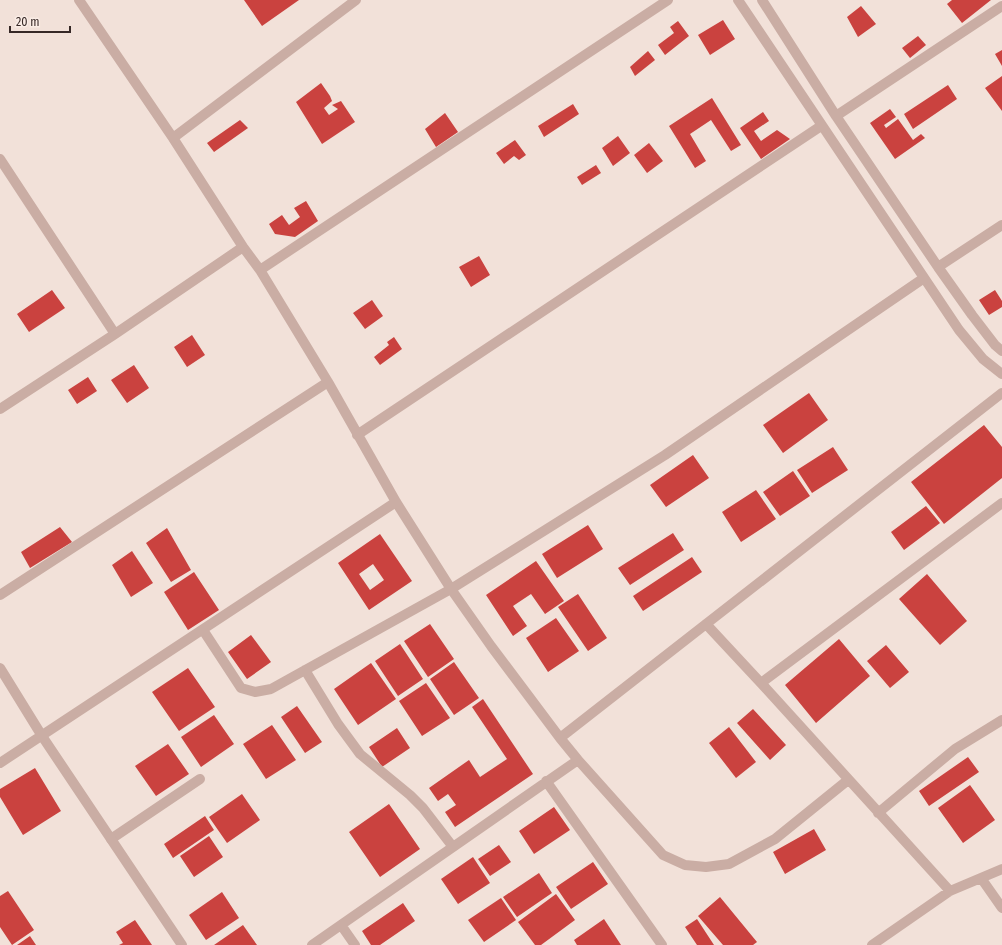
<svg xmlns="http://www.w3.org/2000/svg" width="1002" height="945" viewBox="0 0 1002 945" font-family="'Fira Sans Condensed',sans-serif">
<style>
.building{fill:#ca423f;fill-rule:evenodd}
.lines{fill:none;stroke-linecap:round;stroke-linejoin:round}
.service{stroke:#caada4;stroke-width:10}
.minor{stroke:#caada4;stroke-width:10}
</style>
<rect width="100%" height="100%" fill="#f2e1d9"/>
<path class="building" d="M244,0H299L262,26Z
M952,0H991L962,23L947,4Z
M861,6L876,24L858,37L847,17Z
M723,20L735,39L710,55L698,35Z
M678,21L689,36L665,55L658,45L674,33L670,27Z
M918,36L926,45L910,58L902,48Z
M1002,50V66L995,54Z
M648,51L655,60L635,76L630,67Z
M1002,76V111L985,88Z
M321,83L330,96L332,101L324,108L329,115L338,109L332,105L341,101L355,122L322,144L296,102Z
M948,85L957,99L913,129L904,114Z
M712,98L741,145L731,151L711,120L690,134L706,161L695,168L669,126Z
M573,104L579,114L544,137L538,126Z
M890,109L896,117L884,125L886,128L898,119L913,140L921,134L925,138L895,159L870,123Z
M763,112L769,121L754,131L761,141L777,130L790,139L761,159L740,128Z
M445,113L458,132L436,147L425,129Z
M240,120L248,128L214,152L207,143Z
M618,136L630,153L613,166L602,148Z
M515,140L526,155L519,160L514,156L504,164L496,153Z
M649,143L663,161L647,173L634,155Z
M596,165L601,173L582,185L577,177Z
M306,201L318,221L295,237L275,234L269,224L282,215L289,225L300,217L294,208Z
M479,256L490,275L471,287L459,267Z
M52,290L65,308L29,332L17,314Z
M995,290L1002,301V307L989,315L979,300Z
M372,300L383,316L365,329L353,313Z
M192,335L205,355L187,367L174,347Z
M394,337L402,349L380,365L374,357L389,345L387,342Z
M134,365L149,388L127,403L111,380Z
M88,377L97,391L77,404L68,390Z
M809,393L828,420L783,453L763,425Z
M984,425L1002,447V478L944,524L911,482Z
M833,447L848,470L812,493L797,470Z
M693,455L709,478L666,507L650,485Z
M793,471L810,496L780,516L763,492Z
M756,490L776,519L741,542L722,512Z
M926,506L940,523L904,550L891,532Z
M588,525L603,549L557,578L542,554Z
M60,527L72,542L30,568L21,552Z
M167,528L191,570L171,582L146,543Z
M673,533L684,550L630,585L618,568Z
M380,534L412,581L369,610L338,563ZM373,564L384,580L370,590L359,574Z
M132,551L153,583L131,597L112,565Z
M692,557L702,572L643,611L633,596Z
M536,561L564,601L545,614L531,594L513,606L527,626L513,636L486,595Z
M194,572L219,610L188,630L164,592Z
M927,574L967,621L940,645L899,599Z
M578,594L607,638L588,651L558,607Z
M556,618L579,651L548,672L526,638Z
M430,624L454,659L428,677L404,641Z
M251,635L271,662L247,679L228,652Z
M839,639L870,676L816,723L785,685Z
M400,644L423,679L398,696L375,661Z
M886,645L909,672L890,688L867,661Z
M454,662L479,698L454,715L430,679Z
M371,663L396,699L358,725L334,689Z
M188,668L215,707L179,731L152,692Z
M426,683L450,718L422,736L399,701Z
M483,699L533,774L455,827L445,812L456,805L448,794L438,801L429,788L469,760L480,777L507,759L472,707Z
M297,706L322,742L305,753L281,717Z
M753,709L786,745L770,760L737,723Z
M214,715L234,744L201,767L181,737Z
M272,725L296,760L266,779L243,744Z
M729,727L756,762L736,778L709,743Z
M397,728L410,748L382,767L369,747Z
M168,744L189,774L156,796L135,766Z
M968,757L979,772L929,806L919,791Z
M35,768L61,811L23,835L0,797V789Z
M970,785L995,820L963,843L938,808Z
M242,794L260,820L227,843L209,817Z
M389,804L420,849L380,877L349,832Z
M554,807L570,830L534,854L519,831Z
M205,816L214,830L173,858L164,844Z
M814,829L826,850L785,874L773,852Z
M209,836L223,857L194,877L180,856Z
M499,845L511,862L490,876L478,859Z
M473,857L490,883L458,904L441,879Z
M593,862L608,884L571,909L556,887Z
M539,873L552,893L517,917L503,897Z
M8,891L34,930L12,945L0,927V896Z
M222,892L239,918L206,940L189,915Z
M556,894L575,920L541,945H535L518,922Z
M720,897L757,942L753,945H723L698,916Z
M501,898L516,920L484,942L468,920Z
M403,903L415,921L380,945H371L362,931Z
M604,919L621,945H577L574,940Z
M697,919L714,945H697L685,927Z
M135,920L152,945H119L123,943L116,932Z
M243,925L257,945H214Z
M30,936L36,945H17Z"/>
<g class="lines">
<path class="service" d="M111,839L200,779"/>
<path class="minor" d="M79,0L173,138L243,247L260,270L328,382L396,502L451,589L491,646L560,738L578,760L663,855L685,865L706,867L729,864L775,839L848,780
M738,0L959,330L983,359L1002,374
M762,0L836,116L938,267L972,315L995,345L1002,351
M836,116L1002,6
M173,138L356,0
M0,159L115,334
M938,267L1002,225
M260,270L668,0
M0,409L115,334L243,247
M357,435L821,126
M0,595L328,382
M706,624L761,683L950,891
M203,630L241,688L255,692L271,689L451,589L665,455L924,278
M0,668L42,736L182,945
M305,670L338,724L360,754L410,795L423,808L453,847
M761,683L1002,503
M560,738L1002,393
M0,763L396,502
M546,781L662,945
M878,813L955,749L1002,720
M981,878L1002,908
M341,925L355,945
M312,945L578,760
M872,945L950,891L1002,869"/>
</g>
<path d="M10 26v6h60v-6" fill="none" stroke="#362826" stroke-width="2"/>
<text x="16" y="26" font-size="12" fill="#362826" stroke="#faece5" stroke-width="3" paint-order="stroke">20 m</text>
</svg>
